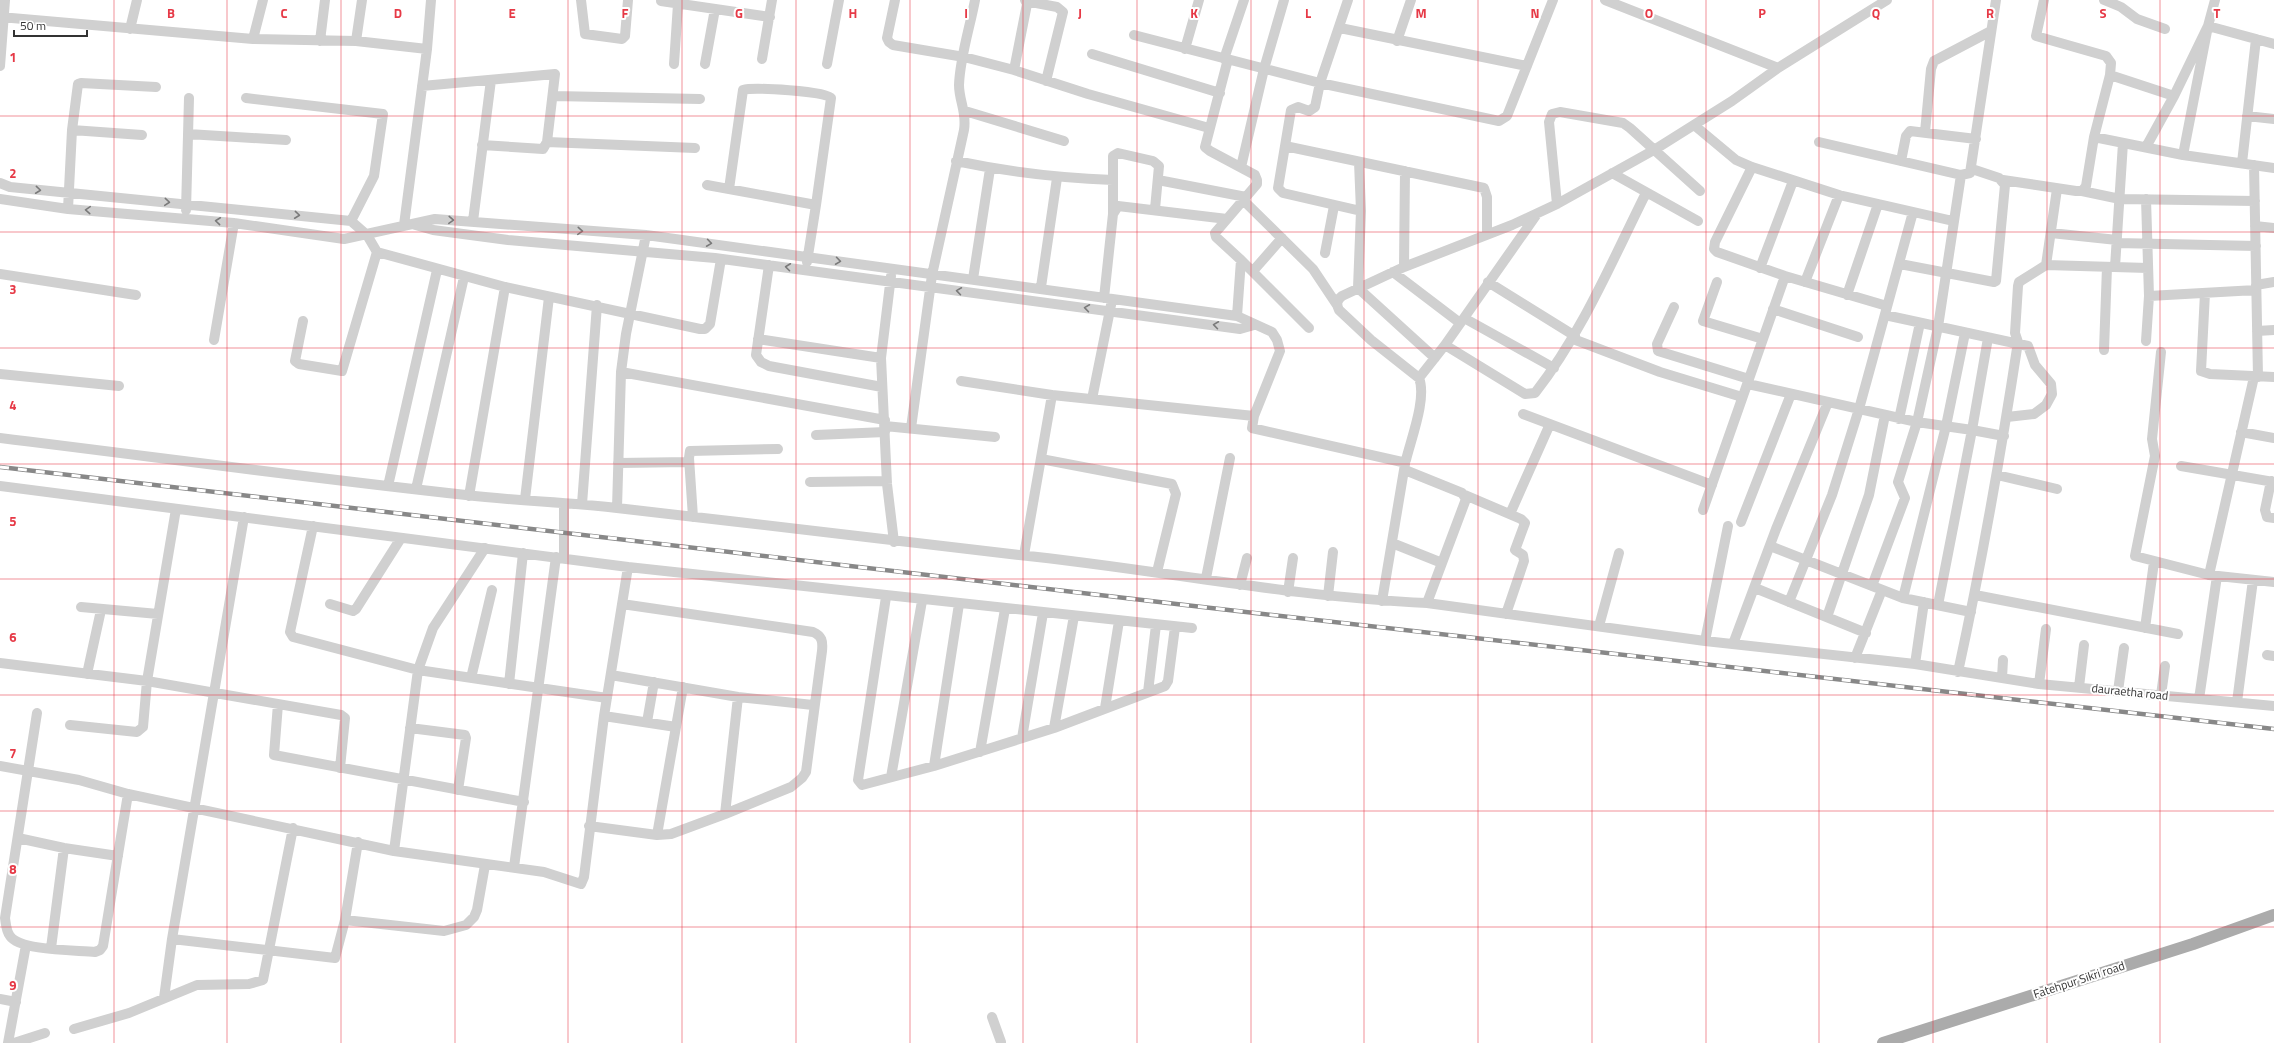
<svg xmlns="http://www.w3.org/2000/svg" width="2274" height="1043" viewBox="0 0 2274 1043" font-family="'Titillium Web',sans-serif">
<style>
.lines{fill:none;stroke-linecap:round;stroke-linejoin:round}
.minor{stroke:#d0d0d0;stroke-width:10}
.major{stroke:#ababab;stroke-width:12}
.rail-casing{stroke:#888;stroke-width:4.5}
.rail{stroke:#fff;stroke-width:3;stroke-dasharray:9;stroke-linecap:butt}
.oneway{stroke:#7a7a7a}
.grid{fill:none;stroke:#e63946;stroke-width:1;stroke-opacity:0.55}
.labels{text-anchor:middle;stroke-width:4;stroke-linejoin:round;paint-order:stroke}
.street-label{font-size:12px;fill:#333;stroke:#fff}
.grid-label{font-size:13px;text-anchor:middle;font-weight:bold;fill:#e63946;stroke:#fff;stroke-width:4;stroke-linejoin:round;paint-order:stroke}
</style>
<rect width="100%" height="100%" fill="#fff"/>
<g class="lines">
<path class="minor" d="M581,0L585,34L622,39L625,36L628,0
M895,0L887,38L889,42L893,45L964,57L1014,70L1088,94L1209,128
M1348,0L1320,83L1315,107L1309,111L1298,107L1291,110L1278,188L1283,193L1361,211
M1605,0L1778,68
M2104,0L2121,7L2137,19L2165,29
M2215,0L2208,26L2183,155L2274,168
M661,1L770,17
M1026,1L1057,7L1063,12L1046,81
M0,17L253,39L356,41L362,0
M1340,28L1527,66
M130,29L137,0
M1134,35L1320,83L1499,121L1507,116L1553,0
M253,39L263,0
M320,41L325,0
M356,41L427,49
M1397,41L1411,0
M1185,49L1199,0
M1092,54L1220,93
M762,59L772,0
M1224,59L1244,0
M1228,59L1205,147L1210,151L1255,175L1257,180V184L1215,233L1216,237L1241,260L1309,328
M674,64L678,4
M705,64L715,9
M827,64L839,0
M0,66L5,0
M1014,70L1027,4L1025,0
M2110,75L2174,96
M422,86L555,74L547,142L543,149L482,145
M554,96L700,99
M246,98L383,114L374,176L351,221
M965,111L1064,141
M2247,116L2274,119
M1694,125L1736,160L1752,167L1839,195L1953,221
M72,130L142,135
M1925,132L1931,69L1934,61L1991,31
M188,134L286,140
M2094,137L2183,155
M547,142L695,148
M1819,142L1961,175L1970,173L1996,0
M1285,146L1484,188L1487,197V233
M2146,147L2174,96L2208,26L2274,44
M956,161C1008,172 1060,178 1113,180
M1901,161L1906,136L1910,131L1976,139
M1359,162L1361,211L1358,288L1435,358
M2242,163L2256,39
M2254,165L2258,377
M1241,167L1264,69L1284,0
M1752,167L1715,242L1714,249L1717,252L1785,276L1887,306
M1612,173L1698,221
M1158,180L1246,197
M2003,180L2076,191H2082L2086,186L2094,137L2110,75L2111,63L2106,56L2036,36L2044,0
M0,183L10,187L351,221L367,235L377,252L342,371L299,364L295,361L303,321
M707,185L816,205L807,262
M729,189L743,90C753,87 827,91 831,98L816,205
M2082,191L2120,199L2255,201
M0,199L68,209L234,223L344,239L435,219L646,235L1237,316L1272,332L1277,340L1280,351L1254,416L1252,428L1402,462L1406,460C1411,439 1427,398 1419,378L1371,340L1339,310C1336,304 1337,300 1342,296L1404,267L1512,225L1557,204L1654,150L1732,101L1778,68L1887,0
M1243,200L1313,269L1337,305
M1557,204L1549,122L1552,114L1560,112L1623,123L1630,128L1700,191
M68,209L72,130L78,84L81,83L156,87
M186,210L189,98
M1113,214V156L1118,153L1153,161L1159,166L1155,209
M473,221L491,80
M412,224L433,230L508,240L715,258L1240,329L1254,325
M404,225L427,49L431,0
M2255,226L2274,228
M2051,233L2117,240
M2117,243L2256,246
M377,252L505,287L700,329H705L710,324L721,259
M1325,253L1334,206
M1900,264L1994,282L1996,281L2005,185L1999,178L1972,169
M769,265L756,355L761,362L769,366L882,387
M2046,265L2148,268
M1404,267L1405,171
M2115,267L2123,143
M1760,268L1793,181
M1253,271L1282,238
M1393,272L1460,323
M0,274L136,295
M891,276L881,358L887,484L894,542
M973,279L990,169
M1488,282L1575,336
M1717,282L1703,321L1763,339
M1805,282L1839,195
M2256,285L2274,282
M1041,287L1057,178
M2205,293L2201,371L2210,374L2274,377
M1847,295L1878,204
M2149,296L2256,290
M1104,298L1113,214L1118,206L1227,219
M1674,307L1657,344L1658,351L1749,379
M1773,309L1858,337
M1885,315L2028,346L2035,365L2051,384L2052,394L2046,405L2034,414L2007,417
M1237,316L1241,260
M1464,318L1554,368
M2257,331L2274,330
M1988,338L1972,430L2004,436
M758,339L881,358
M1573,339L1660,372L1742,397
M214,340L234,223
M2146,341L2149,296L2146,199
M1445,345L1525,394L1535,393C1582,333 1612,261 1646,193
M2104,350L2107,267
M2161,352L2152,439L2155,456L2135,556L2209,575L2274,582
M621,372L885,420
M0,374L119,386
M1419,378L1445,345L1537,214
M961,381L1052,395L1254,416
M1748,384L1917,422L1972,430L1938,605
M1092,399L1111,305
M1523,414L1712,485
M1899,419L1920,323
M885,426L995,437
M911,428L932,275L964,130C967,112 959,101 959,85C960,57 970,27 975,0
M2241,432L2274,438
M816,435L885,432
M0,438C155,457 310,478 466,495C516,501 567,502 617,508C751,523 884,540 1019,555C1155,569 1290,597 1427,603L1705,641L1915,664L2039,684L2274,706
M1041,459L1172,484L1176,494L1157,572
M618,463L689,462
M2181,466L2274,482
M1405,470L1462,493L1466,499L1427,603
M1997,475L2057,489
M2271,481L2265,510L2267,517L2274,518
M810,482L887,481
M0,486L628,567L1192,628
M388,486L437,270
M416,489L464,277
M1465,495L1521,519L1525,523L1515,550L1523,555L1524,561L1506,614
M469,496L505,287
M525,499L549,297
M564,504V559
M582,504L597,305
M617,508L621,372L626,334L646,235
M1703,510L1785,276
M1510,514L1550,424
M693,517L689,458L690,451L778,449
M1741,522L1791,394
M313,526L290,632L293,637L418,670L607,698
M1392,543L1442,563
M1770,546L1903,598L1971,612
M1024,555L1052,395
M2209,575L2254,377
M1206,578L1230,458
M1240,585L1247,558
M1872,586L1905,498L1898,482L1917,422L1938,327L1961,175
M1755,588L1866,633
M1288,592L1293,558
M1975,595L2178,634
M1328,596L1333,552
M886,597L858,780L862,785L934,766L1054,728L1165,686L1168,681L1175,627
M1903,598L1946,426L1965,333
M1382,601L1405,464
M1789,602L1832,495L1859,409L1913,212
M330,604L353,611L356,609L401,538
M81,607L158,614
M1827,617L1869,495L1885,415
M1599,626L1619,553
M2145,628L2154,562
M1705,641L1728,526
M1733,644L1776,529L1828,402
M2267,655L2274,656
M1855,658L1882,590
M0,663L147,681L341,715L345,718L340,768
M1915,664L1924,602
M1958,672C1982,562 2001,453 2018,342L2015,333L2018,286L2019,282L2046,265L2057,189
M87,674L101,610
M611,675L738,697L813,705
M471,678L492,590
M2002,678L2003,660
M509,684L523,553
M2039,684L2046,629
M2079,687L2084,645
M2118,691L2124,648
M1148,692L1156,625
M2161,695L2165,666
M2199,699L2217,576
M2237,702L2253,580
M278,704L274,755L524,802
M1105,708L1119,621
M37,713L5,918C6,924 6,931 10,936C20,951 77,950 95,952L100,950L103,946L128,794
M604,716L676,727
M647,722L654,682
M70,725L137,732L143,727L147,681L176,509
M410,728L465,735L466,738L458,790
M1054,728L1074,616
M1022,738L1043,613
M980,752L1005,609
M0,766L79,780L128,794L394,851L544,872L581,884L584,877L604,716L628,567
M934,766L959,604
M891,777L922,601
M725,814L738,697
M589,826L657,835L671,834L725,814L791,787L802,778L806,772L822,651C823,641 822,636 813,632L622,604
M657,835L683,687
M18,838L64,848L118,856
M394,851L418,670L433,628L485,548
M514,867L556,557
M345,920L444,931L466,925L474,917L477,910L485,865
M172,939L335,958L345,920L358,842
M51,948L64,848
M164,998L172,939L244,517
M0,999L16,1002
M992,1017L1001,1042
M74,1029L129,1013L197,985L249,984L263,980L293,828
M8,1043L26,945
M14,1043L45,1033"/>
<path class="major" d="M1883,1043L2193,944L2274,915"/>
<g class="rail-casing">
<path id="rail" d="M0,467L1185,605L2274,729"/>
</g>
<use href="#rail" class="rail"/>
</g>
<defs><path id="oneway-chevron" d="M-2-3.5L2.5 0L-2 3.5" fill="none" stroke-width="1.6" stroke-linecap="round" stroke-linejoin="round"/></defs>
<g class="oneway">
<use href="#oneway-chevron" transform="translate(38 190) rotate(6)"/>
<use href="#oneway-chevron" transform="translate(167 202) rotate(5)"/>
<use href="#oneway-chevron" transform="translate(88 210) rotate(-176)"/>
<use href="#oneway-chevron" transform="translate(297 215) rotate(6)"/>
<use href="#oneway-chevron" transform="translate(451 220) rotate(3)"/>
<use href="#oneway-chevron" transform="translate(218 221) rotate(-174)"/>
<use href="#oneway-chevron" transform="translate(580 231) rotate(4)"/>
<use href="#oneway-chevron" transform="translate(709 243) rotate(8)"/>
<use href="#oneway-chevron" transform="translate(838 261) rotate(8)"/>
<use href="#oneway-chevron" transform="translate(788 267) rotate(-173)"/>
<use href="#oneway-chevron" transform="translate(959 291) rotate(-172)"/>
<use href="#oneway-chevron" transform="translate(1087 308) rotate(-172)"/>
<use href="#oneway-chevron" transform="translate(1216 325) rotate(-172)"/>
</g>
<path class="grid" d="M114,0V1043M227,0V1043M341,0V1043M455,0V1043M568,0V1043M682,0V1043M796,0V1043M910,0V1043M1023,0V1043M1137,0V1043M1251,0V1043M1364,0V1043M1478,0V1043M1592,0V1043M1706,0V1043M1819,0V1043M1933,0V1043M2047,0V1043M2160,0V1043M0,116H2274M0,232H2274M0,348H2274M0,464H2274M0,579H2274M0,695H2274M0,811H2274M0,927H2274"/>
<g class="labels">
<g class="street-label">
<text transform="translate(2130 692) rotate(6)" y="4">dauraetha road</text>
<text transform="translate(2079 980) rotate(-18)" y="4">Fatehpur Sikri road</text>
</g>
</g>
<g class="grid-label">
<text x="171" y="18">B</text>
<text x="284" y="18">C</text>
<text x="398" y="18">D</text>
<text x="512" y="18">E</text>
<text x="625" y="18">F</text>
<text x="739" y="18">G</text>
<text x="853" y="18">H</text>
<text x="966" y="18">I</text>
<text x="1080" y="18">J</text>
<text x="1194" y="18">K</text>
<text x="1308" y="18">L</text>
<text x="1421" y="18">M</text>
<text x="1535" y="18">N</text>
<text x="1649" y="18">O</text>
<text x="1762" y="18">P</text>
<text x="1876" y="18">Q</text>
<text x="1990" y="18">R</text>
<text x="2103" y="18">S</text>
<text x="2217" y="18">T</text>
<text x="13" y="62">1</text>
<text x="13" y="178">2</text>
<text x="13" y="294">3</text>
<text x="13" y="410">4</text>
<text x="13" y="526">5</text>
<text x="13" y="642">6</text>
<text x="13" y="758">7</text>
<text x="13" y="874">8</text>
<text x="13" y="990">9</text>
</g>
<path d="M14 30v6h73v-6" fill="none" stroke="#333333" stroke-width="2"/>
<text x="20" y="30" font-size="12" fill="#333333" stroke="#ffffff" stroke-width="3" paint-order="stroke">50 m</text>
</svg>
